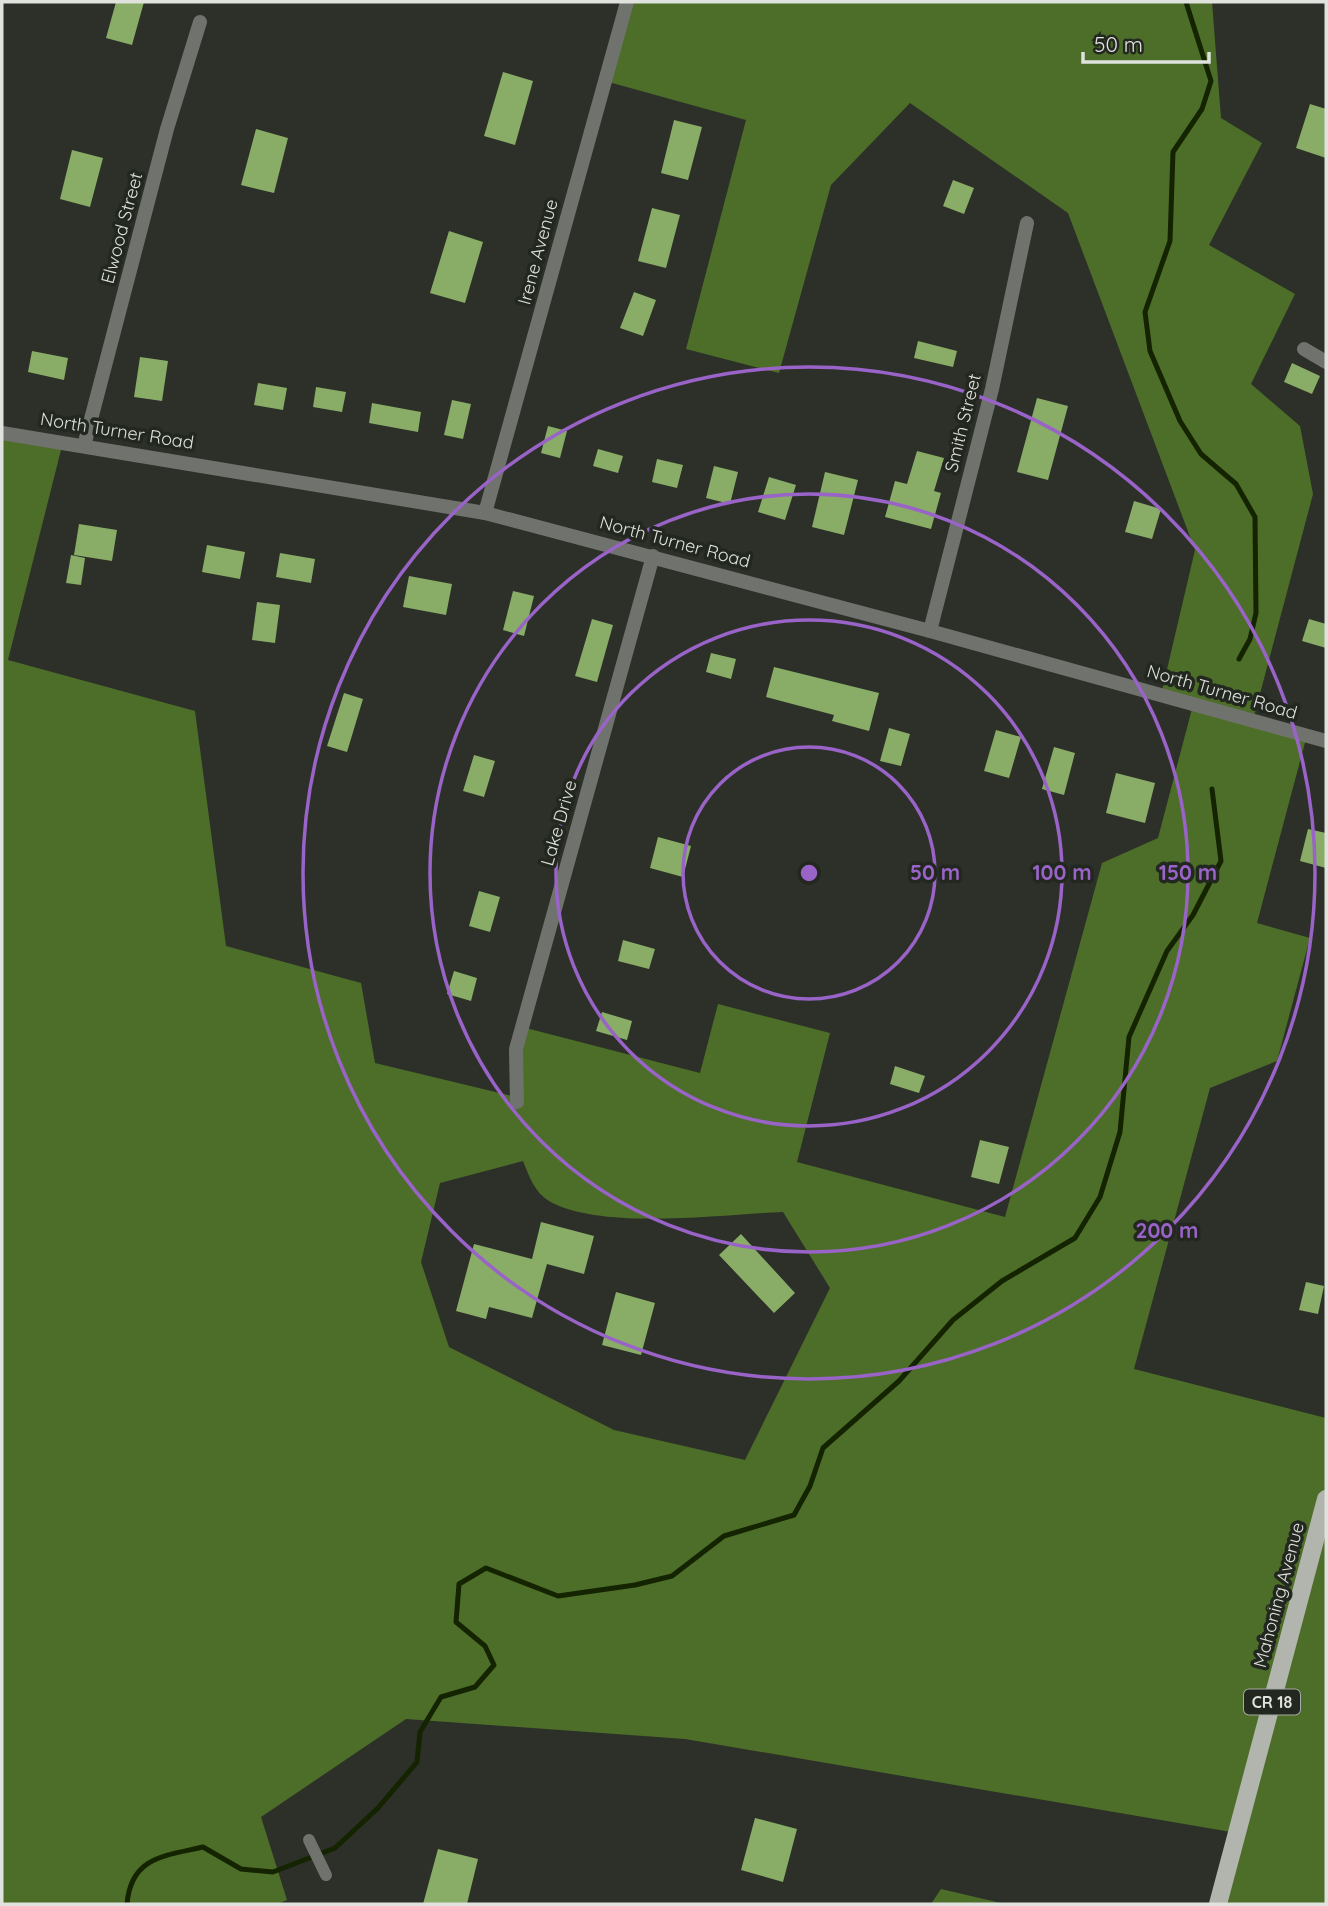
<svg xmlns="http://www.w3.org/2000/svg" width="1328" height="1906" viewBox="0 0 1328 1906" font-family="Quicksand,sans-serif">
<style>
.forest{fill:#4d6e28;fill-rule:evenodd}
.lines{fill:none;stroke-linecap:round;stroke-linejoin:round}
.stream{stroke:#142401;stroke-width:5}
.building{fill:#89ad66}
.pedestrian{stroke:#70726e;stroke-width:12}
.minor{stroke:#70726e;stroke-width:14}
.tertiary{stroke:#70726e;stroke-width:14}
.primary{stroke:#b1b5ad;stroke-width:18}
.ring{fill:none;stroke:#9963c8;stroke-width:3.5}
.labels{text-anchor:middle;stroke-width:7;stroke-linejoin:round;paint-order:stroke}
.shield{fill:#22271f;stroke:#a7aaa4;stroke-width:2}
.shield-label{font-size:16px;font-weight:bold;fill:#e0e2dd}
.street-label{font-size:18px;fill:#e0e2dd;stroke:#22271f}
.centre{fill:#9963c8;stroke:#22271f;stroke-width:3.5}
.ring-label{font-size:21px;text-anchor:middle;font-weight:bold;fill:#9963c8;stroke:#22271f;stroke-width:7;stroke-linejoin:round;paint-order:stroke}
</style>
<rect width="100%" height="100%" fill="#2c3029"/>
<path class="forest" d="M627,2H1212L1221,118L1262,143L1209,245L1295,294L1251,384L1300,426L1313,494L1253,720L1307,735L1257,923L1310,938L1277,1061L1210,1088L1134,1369L1326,1418V1904H1218L1237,1833L685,1739L406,1719L261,1817L287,1900L277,1904H2V433L63,442L8,660L195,711L226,946L361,983L375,1063L516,1097L522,1027L700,1073L718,1004L830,1033L797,1162L1005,1217L1102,863L1158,838L1193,705L1161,695L1195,550L1068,213L910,103L831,185L779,373L686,349L746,120L605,81ZM523,1161C529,1176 535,1193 549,1201C601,1231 722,1214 783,1212L830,1288L745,1460L614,1430L449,1347L421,1262L440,1183Z
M941,1889L1005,1904H931Z"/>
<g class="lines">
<path class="stream" d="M1186,2L1211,81L1202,109L1173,152L1170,241L1145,312L1150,351L1180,421L1201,454L1236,484L1255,517L1256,613L1250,639L1239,659
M127,1904C131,1857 164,1856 203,1847L241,1869L273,1872L335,1848L378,1808L417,1762L420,1732L441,1697L475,1687L494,1665L485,1646L456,1622L459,1584L486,1568L558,1596L635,1585L672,1576L724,1536L794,1515L810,1486L823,1448L899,1381L953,1320L1002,1281L1075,1238L1100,1197L1120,1132L1129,1037L1167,951L1193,915L1221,861L1212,789"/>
</g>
<path class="building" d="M116,2H144L132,45L106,38Z
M503,72L533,81L515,145L484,136Z
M1310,104L1326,109V158L1296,148Z
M674,120L702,127L688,180L661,173Z
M256,129L288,138L274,193L241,185Z
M72,150L103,158L90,207L60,199Z
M953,180L974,188L964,214L943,206Z
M652,208L680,215L666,268L638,261Z
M449,231L483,242L465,303L430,293Z
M634,292L656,300L643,336L620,328Z
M918,341L957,351L953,367L914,358Z
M32,351L68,358L64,380L28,372Z
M140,357L168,361L162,401L134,397Z
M1292,363L1320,376L1312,394L1284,382Z
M258,383L287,388L283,410L254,405Z
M316,387L346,392L342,412L313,407Z
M1037,398L1068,406L1048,480L1017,472Z
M452,400L471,404L463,439L444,435Z
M372,403L421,412L418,432L369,423Z
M548,426L567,431L560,458L541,453Z
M598,449L623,456L618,473L593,466Z
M917,451L944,458L934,491L941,493L931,529L885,517L895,481L907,484Z
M657,459L683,465L677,488L652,482Z
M714,466L738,472L730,504L706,498Z
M825,472L858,480L844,535L812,527Z
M769,477L796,485L785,520L758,512Z
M1134,501L1161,509L1152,539L1125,532Z
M79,524L117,530L112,561L74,555Z
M207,545L245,552L240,579L202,572Z
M280,553L315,559L311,583L276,577Z
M71,555L85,558L81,585L66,583Z
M409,576L452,584L446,615L403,607Z
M513,591L534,596L524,636L503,630Z
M257,602L280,605L275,643L252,640Z
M592,619L613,625L597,682L575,676Z
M1309,619L1326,624V648L1302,641Z
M711,653L736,659L731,679L706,672Z
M774,667L879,693L869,731L832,721L834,715L766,697Z
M344,693L363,699L347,752L327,746Z
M889,728L910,734L901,766L880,761Z
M996,730L1021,737L1009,778L984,771Z
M1054,747L1075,753L1064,795L1042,789Z
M474,755L495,761L484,797L463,791Z
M1116,773L1155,783L1145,823L1106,813Z
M1308,829L1326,833V868L1300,861Z
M658,837L691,846L683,877L650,868Z
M479,891L500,897L490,932L469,926Z
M623,940L655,949L649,969L618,961Z
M454,971L477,978L471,1001L447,994Z
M602,1012L632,1021L627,1040L596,1031Z
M895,1066L925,1076L919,1093L890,1084Z
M980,1140L1009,1147L999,1184L971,1177Z
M541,1222L594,1236L584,1274L547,1264L532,1318L489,1307L486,1319L456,1311L474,1244L532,1259Z
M741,1234L795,1293L774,1313L719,1255Z
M1306,1282L1324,1286L1318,1314L1299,1310Z
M616,1292L655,1303L641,1355L602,1345Z
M755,1818L797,1829L783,1882L741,1870Z
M438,1849L478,1859L467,1904H423Z"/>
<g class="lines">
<path class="pedestrian" d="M309,1840L326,1875"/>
<path class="minor" d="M1304,349L1326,362
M84,446L167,129L200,22
M485,513L627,2
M930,631L992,389L1027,223
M517,1102L516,1049L653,556"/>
<path class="tertiary" d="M2,433L485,513L930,631L1326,741"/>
<path class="primary" d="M1218,1904L1326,1499"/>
</g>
<g class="ring">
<circle cx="809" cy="873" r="126"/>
<circle cx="809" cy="873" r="253"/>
<circle cx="809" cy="873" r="379"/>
<circle cx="809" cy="873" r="506"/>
</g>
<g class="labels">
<rect class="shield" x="1244" y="1689.5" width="56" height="25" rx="5"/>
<g class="shield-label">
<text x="1272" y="1708">CR 18</text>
</g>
<g class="street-label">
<text transform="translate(122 228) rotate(-75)" y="6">Elwood Street</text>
<text transform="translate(538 252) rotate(-75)" y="6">Irene Avenue</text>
<text transform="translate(963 423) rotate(-76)" y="6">Smith Street</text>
<text transform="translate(117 431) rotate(9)" y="6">North Turner Road</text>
<text transform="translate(675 542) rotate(15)" y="6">North Turner Road</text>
<text transform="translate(1222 692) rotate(16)" y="6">North Turner Road</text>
<text transform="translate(559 823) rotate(-74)" y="6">Lake Drive</text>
<text transform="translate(1279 1595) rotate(-75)" y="6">Mahoning Avenue</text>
</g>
</g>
<circle cx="809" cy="873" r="10" class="centre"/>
<g class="ring-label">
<text x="935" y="880">50 m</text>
<text x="1062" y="880">100 m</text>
<text x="1188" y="880">150 m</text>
<text x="1167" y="1238">200 m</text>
</g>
<rect width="1328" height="1906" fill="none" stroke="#e0e2dd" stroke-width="7"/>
<path d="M1083 52v10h126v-10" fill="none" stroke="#e0e2dd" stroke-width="3.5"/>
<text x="1094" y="52" font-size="21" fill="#e0e2dd" stroke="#22271f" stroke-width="5" paint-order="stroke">50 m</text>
</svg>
